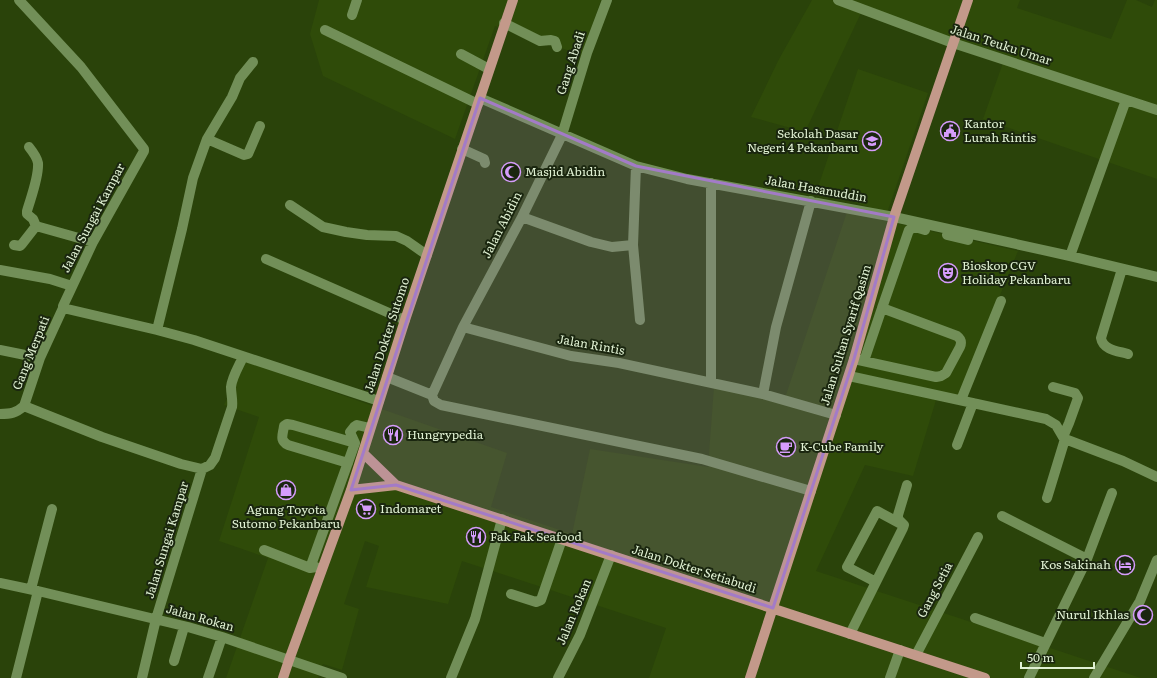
<svg xmlns="http://www.w3.org/2000/svg" width="1157" height="678" viewBox="0 0 1157 678" font-family="Literata,serif">
<style>
.built{fill:#2f4b09}
.lines{fill:none;stroke-linecap:round;stroke-linejoin:round}
.minor{stroke:#728f58;stroke-width:10}
.major{stroke:#c3998a;stroke-width:10}
.marked{fill:#a37bc7;fill-opacity:0.2;stroke:#a37bc7;stroke-width:3;stroke-linejoin:round}
.labels{text-anchor:middle;stroke-width:4;stroke-linejoin:round;paint-order:stroke}
.street-label{font-size:12px;fill:#e0f1d3;stroke:#1a260f}
.poi-label{font-size:12px;fill:#e0f1d3;stroke:#1a260f;text-anchor:start}
</style>
<rect width="100%" height="100%" fill="#2a430a"/>
<path class="built" d="M319,0H601L582,55L495,26L455,139L323,76L310,34Z
M812,0H1020L1017,8L1111,39L1127,0H1136L1152,7L1155,0H1157V179L983,119L1004,60L861,13L805,132L751,117L778,61Z
M858,69L928,93L887,213L817,190Z
M847,212L1018,251L956,403L936,400L913,476L865,465L816,571L1141,678H649L666,628L462,561L448,604L366,587L379,546L365,541L344,604L359,609L342,670L323,664L318,678H226L268,558L219,541L259,417L224,405L245,361L507,453L491,507L572,534L590,449L708,467L714,387L783,404Z"/>
<g class="lines">
<path class="minor" d="M19,0L81,67L144,149V151L93,242L63,306V308L157,330L194,340L379,401
M838,0L953,43L1157,110
M352,15L357,0
M504,23L540,41L551,40L555,41L557,47
M325,30L478,104
M461,54L489,69
M480,98L636,166L687,179L894,217L1070,256L1157,277
M207,139L244,155L248,154L260,126
M29,147C33,152 37,157 38,163C39,177 31,197 27,211V214L33,219L36,226L93,242
M462,149L484,159L485,163
M636,166L633,245L640,320
M290,205L323,227L346,232L367,235L396,236L407,241L427,255
M522,217L591,242L612,247L633,245
M947,235L968,240
M14,245L20,246L22,244L36,226
M1070,256L1126,100
M266,259L405,320
M1122,269L1101,338C1103,350 1118,351 1128,354
M0,270L50,279L72,286
M463,327L522,217L562,135L587,53L607,0
M157,330L182,229L193,178L207,139L232,97L240,78L253,62
M0,350L40,358
M854,359L936,377L941,376L946,373L960,347C962,342 961,339 957,336L882,308L909,230L915,227L925,230
M864,361L882,308
M849,376L1046,419L1056,425L1063,437L1065,439L1123,461L1157,477
M387,377L432,395L463,327L571,356L619,363L763,394L836,415
M711,382V183
M1053,387L1075,393L1078,398L1069,423L1063,437
M763,394L776,327L811,201
M432,395L434,401L441,405L702,459L811,491
M961,400L1001,301
M24,406L102,437L181,464L202,469L210,465L215,458L232,407C233,400 231,394 231,387C232,377 239,366 243,357
M0,414C11,414 16,413 24,406L40,358L63,308
M957,445L973,403
M348,463L288,445C279,440 283,435 284,426L287,424L293,425L355,443
M1047,498L1065,439
M1002,516L1087,559
M264,550L310,568L316,567
M310,568L355,443L350,432L354,427L357,425L370,428
M876,582L847,567L877,511L903,525
M0,583L38,591L188,627L222,637L342,678
M31,589L52,509
M511,594L536,602L541,600L562,539
M975,618L1045,643
M850,634L903,528L904,525L898,519V515L907,485
M916,655L978,537
M174,661L184,627
M16,678L38,591
M142,678L156,619L202,469
M208,678L222,637
M451,678L475,619L502,519
M558,678L580,635L611,555
M890,678L900,650
M1029,678L1087,559L1112,493
M1094,678L1140,601L1157,560"/>
<path class="major" d="M363,453L396,485
M351,490L396,485L985,678
M283,678L289,660L351,490L405,320L513,0
M750,678L854,359L894,217L968,0"/>
</g>
<path class="marked" d="M480,98L636,166L894,217L854,359L773,608L396,485L351,490Z"/>
<defs>
<g id="civic-ring" transform="scale(1)"><circle r="9.5" fill="#1a260f" stroke="#d59cfb" stroke-width="1.5"/><path d="M-.6-6.5H3V-4.5H.6V-3L4-1V1h2V6H-6V1h2V-1L-.6-3ZM-1.2 2.5V6h2.4V2.5Z" fill="#d59cfb"/></g>
<g id="school-ring" transform="scale(1)"><circle r="9.5" fill="#1a260f" stroke="#d59cfb" stroke-width="1.5"/><path d="M0-5L7-2L0 1L-7-2ZM-4 1L0 2.5L4 1V4Q0 6-4 4Z" fill="#d59cfb"/></g>
<g id="mosque-ring" transform="scale(1)"><circle r="9.5" fill="#1a260f" stroke="#d59cfb" stroke-width="1.5"/><path d="M3.5-4.9A6 6 0 1 0 3.5 4.9A5 5 0 1 1 3.5-4.9Z" fill="#d59cfb"/></g>
<g id="theatre-ring" transform="scale(1)"><circle r="9.5" fill="#1a260f" stroke="#d59cfb" stroke-width="1.5"/><path d="M-5-5.5Q0-4 5-5.5V0Q5 5 0 6Q-5 5-5 0ZM-3.3-2.5H-1v1.5H-3.3ZM1-2.5H3.3v1.5H1ZM-2.8 1Q0 5.5 2.8 1Z" fill="#d59cfb"/></g>
<g id="restaurant-ring" transform="scale(1)"><circle r="9.5" fill="#1a260f" stroke="#d59cfb" stroke-width="1.5"/><path d="M-5-6h1v4h1v-4h1v4h1v-4h1v5L-1.5 .5V6h-2V.5L-5-1ZM5-6V6H3V1.5H1.5Q1.5-4 5-6Z" fill="#d59cfb"/></g>
<g id="cafe-ring" transform="scale(1)"><circle r="9.5" fill="#1a260f" stroke="#d59cfb" stroke-width="1.5"/><path d="M-5.5-4.5H6V0H3Q3 3.5 0 3.5H-2.5Q-5.5 3.5-5.5 0ZM3-3.2v2h1.7v-2ZM-6 4.5H4V6H-6Z" fill="#d59cfb"/></g>
<g id="shop-ring" transform="scale(1)"><circle r="9.5" fill="#1a260f" stroke="#d59cfb" stroke-width="1.5"/><path d="M-5-2.5h2.3a2.7 3.5 0 0 1 5.4 0H5L5.5 6h-11ZM-1.5-2.5h3a1.5 2.3 0 0 0-3 0Z" fill="#d59cfb"/></g>
<g id="supermarket-ring" transform="scale(1)"><circle r="9.5" fill="#1a260f" stroke="#d59cfb" stroke-width="1.5"/><path d="M-6-5.5h2.5l.6 2H6L4.5 2H-2.5L-4.4-4H-6ZM-1.5 3.2a1.3 1.3 0 1 0 .1 0ZM3 3.2a1.3 1.3 0 1 0 .1 0Z" fill="#d59cfb"/></g>
<g id="hotel-ring" transform="scale(1)"><circle r="9.5" fill="#1a260f" stroke="#d59cfb" stroke-width="1.5"/><path d="M-6-4.5h1.5V1H6V5H4.5V3h-9V5H-6ZM-4 0a1.8 1.8 0 1 1 3.6 0ZM.5 0V-2.5h3Q6-2.5 6 0Z" fill="#d59cfb"/></g>
</defs>
<g fill-rule="evenodd">
<use href="#civic-ring" x="950" y="131"/>
<use href="#school-ring" x="872" y="141"/>
<use href="#mosque-ring" x="511" y="172"/>
<use href="#theatre-ring" x="948" y="273"/>
<use href="#restaurant-ring" x="393" y="435"/>
<use href="#cafe-ring" x="786" y="447"/>
<use href="#shop-ring" x="286" y="490"/>
<use href="#supermarket-ring" x="366" y="509"/>
<use href="#restaurant-ring" x="476" y="537"/>
<use href="#hotel-ring" x="1125" y="565"/>
<use href="#mosque-ring" x="1143" y="615"/>
</g>
<g class="labels">
<g class="street-label">
<text transform="translate(1001 45) rotate(18)" y="4">Jalan Teuku Umar</text>
<text transform="translate(571 63) rotate(-72)" y="4">Gang Abadi</text>
<text transform="translate(816 189) rotate(10)" y="4">Jalan Hasanuddin</text>
<text transform="translate(93 218) rotate(-62)" y="4">Jalan Sungai Kampar</text>
<text transform="translate(502 225) rotate(-63)" y="4">Jalan Abidin</text>
<text transform="translate(387 335) rotate(-72)" y="4">Jalan Dokter Sutomo</text>
<text transform="translate(846 335) rotate(-73)" y="4">Jalan Sultan Syarif Qasim</text>
<text transform="translate(591 345) rotate(10)" y="4">Jalan Rintis</text>
<text transform="translate(31 353) rotate(-68)" y="4">Gang Merpati</text>
<text transform="translate(167 540) rotate(-73)" y="4">Jalan Sungai Kampar</text>
<text transform="translate(694 569) rotate(18)" y="4">Jalan Dokter Setiabudi</text>
<text transform="translate(935 590) rotate(-62)" y="4">Gang Setia</text>
<text transform="translate(574 612) rotate(-67)" y="4">Jalan Rokan</text>
<text transform="translate(200 618) rotate(16)" y="4">Jalan Rokan</text>
</g>
<g class="poi-label">
<text x="964" y="128">Kantor<tspan x="964" dy="14">Lurah Rintis</tspan></text>
<text x="858" y="138" text-anchor="end">Sekolah Dasar<tspan x="858" dy="14">Negeri 4 Pekanbaru</tspan></text>
<text x="525" y="176">Masjid Abidin</text>
<text x="962" y="270">Bioskop CGV<tspan x="962" dy="14">Holiday Pekanbaru</tspan></text>
<text x="407" y="439">Hungrypedia</text>
<text x="800" y="451">K-Cube Family</text>
<text x="380" y="513">Indomaret</text>
<text x="286" y="514" text-anchor="middle">Agung Toyota<tspan x="286" dy="14">Sutomo Pekanbaru</tspan></text>
<text x="490" y="541">Fak Fak Seafood</text>
<text x="1111" y="569" text-anchor="end">Kos Sakinah</text>
<text x="1129" y="619" text-anchor="end">Nurul Ikhlas</text>
</g>
</g>
<path d="M1021 662v6h73v-6" fill="none" stroke="#e0f1d3" stroke-width="2"/>
<text x="1027" y="662" font-size="12" fill="#e0f1d3" stroke="#1a260f" stroke-width="3" paint-order="stroke">50 m</text>
</svg>
